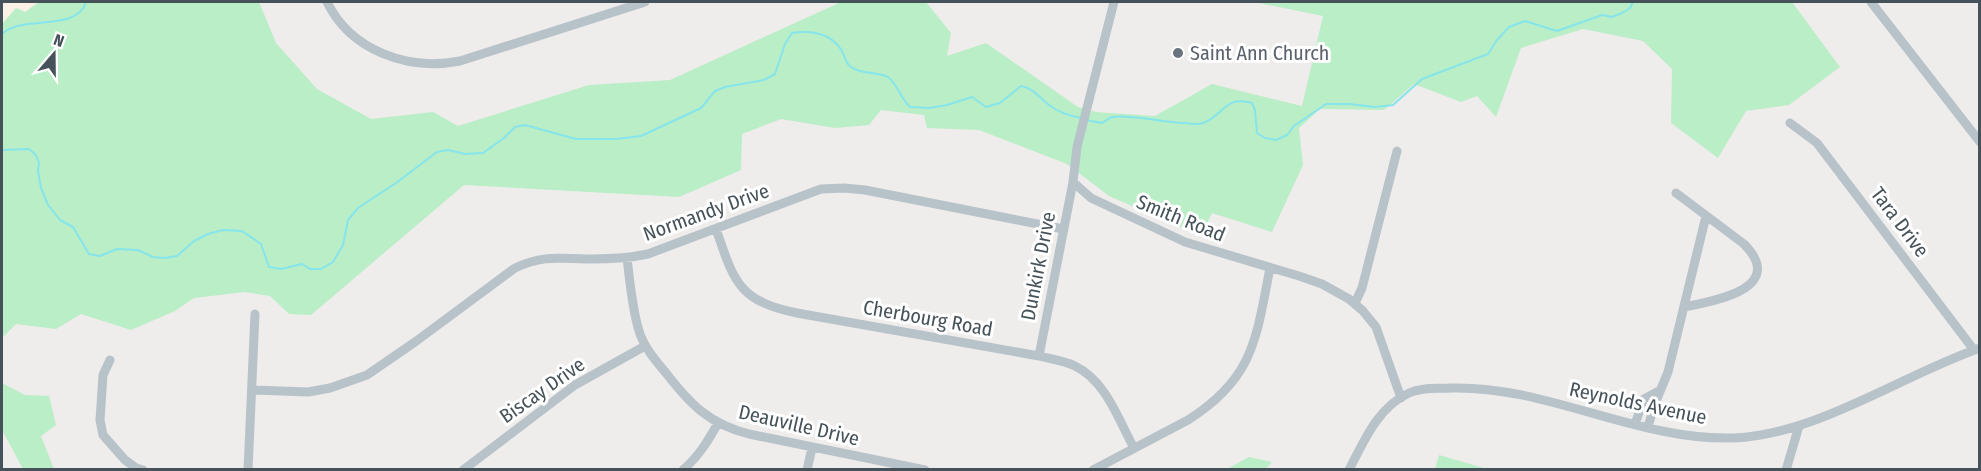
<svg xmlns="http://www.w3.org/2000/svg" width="1981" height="471" viewBox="0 0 1981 471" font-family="'Fira Sans Condensed',sans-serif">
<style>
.commercial{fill:#fbf1e4}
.green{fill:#b9eec6}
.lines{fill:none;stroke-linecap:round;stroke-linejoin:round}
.stream{stroke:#86e5eb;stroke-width:2}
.minor{stroke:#b7c3c9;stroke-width:9}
.worship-dot{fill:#6b7280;stroke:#fff;stroke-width:2}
.labels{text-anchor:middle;stroke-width:6;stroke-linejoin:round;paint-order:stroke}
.worship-label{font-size:20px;fill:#5b616d;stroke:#fff;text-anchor:start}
.street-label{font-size:20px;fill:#455259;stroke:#fff}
</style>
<rect width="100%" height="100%" fill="#efecec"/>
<path class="commercial" d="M2,2H39L25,12L16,8L2,24Z"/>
<path class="green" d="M39,2H259L276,43L317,89L371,119L433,112L458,126L589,85L670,80L841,2H926L951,33L947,56L986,43L1078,107L1096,112L1155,116L1212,84L1302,106L1323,16L1254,2H1792L1840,67L1789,105L1746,111L1718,158L1671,123L1672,69L1643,41L1583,29L1521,48L1496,117L1477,96L1461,102L1414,84L1384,110L1320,109L1299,128L1303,165L1272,232L1212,213L1201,236L1109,196L1067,164L979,130L927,128L924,115L881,110L869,125L835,128L781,119L742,134L741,170L679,197L464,185L311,315L289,314L270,296L245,292L194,298L175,311L131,330L81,314L56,329L16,324L2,338V24L16,8L25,12Z
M2,383L25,395L49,396L56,425L41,436L54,469H23L2,430Z
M1439,455L1487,469H1435Z
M1249,457L1272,462L1266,469H1227Z"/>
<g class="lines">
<path class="stream" d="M2,34C23,14 76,33 86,2
M1086,120L1102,123C1105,122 1107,119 1110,118C1123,113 1168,123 1185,123C1191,124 1198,125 1203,123C1224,116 1224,95 1252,103L1255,110L1257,133L1265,138L1276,140L1287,135L1294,126L1326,104H1349L1375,107L1393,105L1422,79L1488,54L1497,40L1509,27L1525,21L1557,31L1602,15L1612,17L1622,13L1630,8L1633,2
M2,150L29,149L36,155L39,163L38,171L41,188L48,205L60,220L73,227L89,254L100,256L117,249L138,250L153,257L165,258L177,256L194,241L208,234L223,230L242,231L261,244L269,267L281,269L302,264L310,269H321L333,262L343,245L348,220L358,208L396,183L437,152L448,150L465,154L483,153L504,138L515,127L525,125L576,139H616L641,136L701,108L715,91L725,87L764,80L775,74L785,44L792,33C812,30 831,33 842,51C845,57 846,64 851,67C861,75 877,71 888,77C896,82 901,99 910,107L929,108L947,105L972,97L986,107L1000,103L1021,86C1033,88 1039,97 1049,105C1058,112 1070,116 1081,118"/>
<path class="minor" d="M327,2C351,51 408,71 460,61L645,2
M1114,2L1077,147L1073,182L1091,198L1185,242L1299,276L1322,284L1349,299L1363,311L1376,327L1401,398
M1871,2L1980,142
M1790,123L1817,143L1974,350
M1676,193L1744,244C1788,289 1713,301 1684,307
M716,229C734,281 738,301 797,313L1039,356C1051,359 1064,361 1075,366C1106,381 1118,419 1134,448
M627,258C630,282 632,308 639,331C644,347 655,360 666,373C690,404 709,424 749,434L925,470
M1355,303L1362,288L1397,151
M1039,356L1073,182
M110,360L103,375L100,420L103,435L125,460L136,468L143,470
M252,390L308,392L330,388L367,375L415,342L515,268C545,254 561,259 592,259C611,259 629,258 648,254L821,189L844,188L865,190L1063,229
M1635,424L1644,399L1659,391
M1648,427L1654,406L1668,372L1706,216
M248,470L255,314
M463,470L575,385L645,346
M683,470C699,456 708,441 718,423
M807,470L812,448
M1093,470L1188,420C1254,378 1256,339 1270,268
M1349,470C1364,441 1378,407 1409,393C1422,387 1436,389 1450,388C1547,385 1636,441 1734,438C1818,434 1900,376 1980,348
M1786,470L1799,426"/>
</g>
<circle class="worship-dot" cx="1178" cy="53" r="6"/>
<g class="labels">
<g class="worship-label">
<text x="1190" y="60">Saint Ann Church</text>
</g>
<g class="street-label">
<text transform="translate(706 212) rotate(-20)" y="7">Normandy Drive</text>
<text transform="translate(1181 218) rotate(22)" y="7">Smith Road</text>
<text transform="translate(1900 222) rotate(53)" y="7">Tara Drive</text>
<text transform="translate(1038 266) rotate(-79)" y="7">Dunkirk Drive</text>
<text transform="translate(928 318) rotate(10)" y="7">Cherbourg Road</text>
<text transform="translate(542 390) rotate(-35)" y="7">Biscay Drive</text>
<text transform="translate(1638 403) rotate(12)" y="7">Reynolds Avenue</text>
<text transform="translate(799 425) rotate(13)" y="7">Deauville Drive</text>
</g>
</g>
<rect width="1981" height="471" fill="none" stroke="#455259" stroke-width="6"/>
<g transform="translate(54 54) rotate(20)" stroke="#ffffff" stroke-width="4.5" paint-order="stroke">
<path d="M0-4.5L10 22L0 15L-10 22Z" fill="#455259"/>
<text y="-9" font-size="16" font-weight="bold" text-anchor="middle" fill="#455259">N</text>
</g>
</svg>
